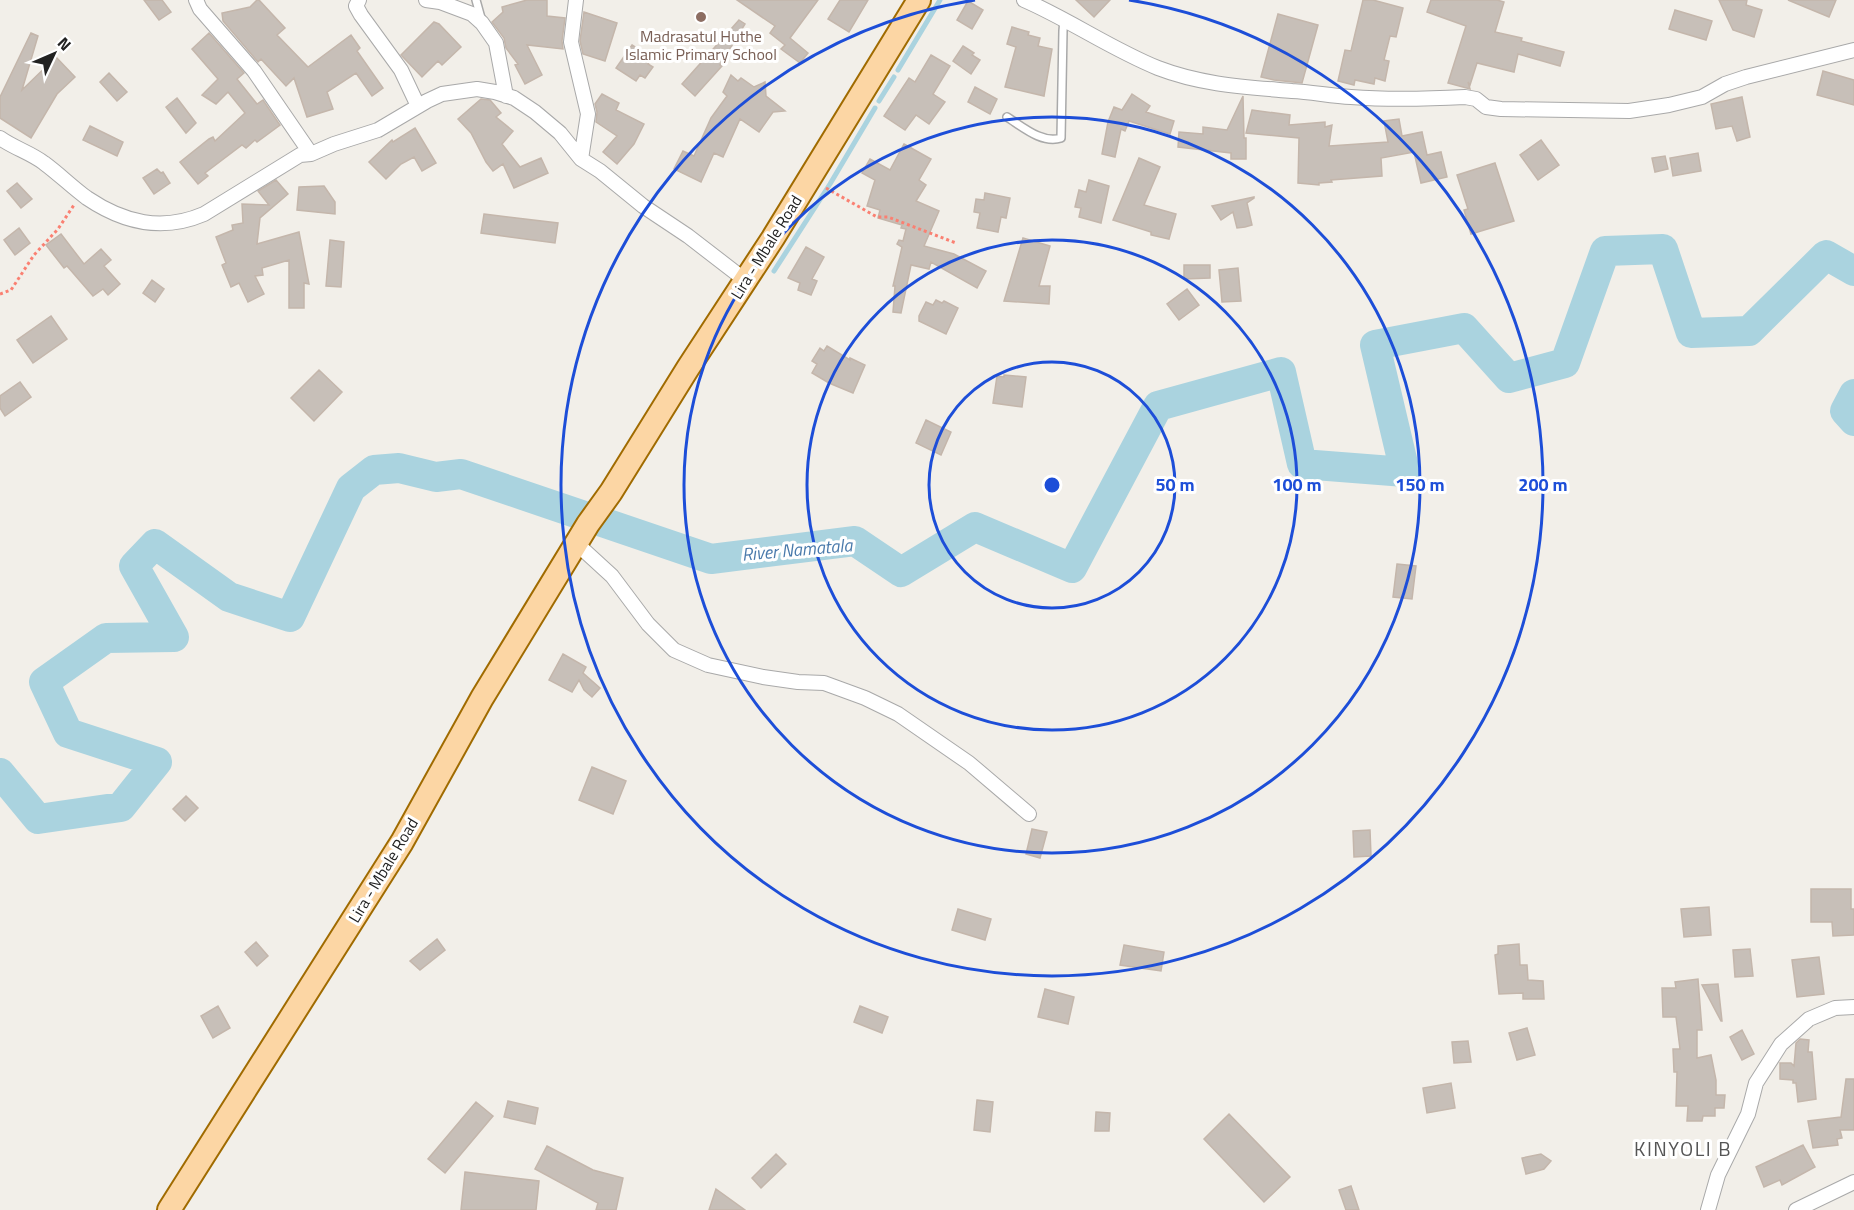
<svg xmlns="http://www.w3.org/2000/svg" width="1854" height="1210" viewBox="0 0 1854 1210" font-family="'Titillium Web',sans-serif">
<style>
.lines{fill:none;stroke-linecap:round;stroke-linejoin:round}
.stream{stroke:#aad3df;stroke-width:5}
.river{stroke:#aad3df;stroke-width:30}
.building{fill:#c7bfb8;stroke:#c4b6ab;stroke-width:1.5}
.service-casing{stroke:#a9a9a9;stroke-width:10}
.minor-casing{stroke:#a9a9a9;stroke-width:16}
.primary-casing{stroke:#a06b00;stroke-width:26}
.path{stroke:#fa8072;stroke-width:3;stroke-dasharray:3 3;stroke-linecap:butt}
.service{stroke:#fff;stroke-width:7}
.minor{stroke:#fff;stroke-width:14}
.primary{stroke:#fcd6a4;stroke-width:22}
.ring{fill:none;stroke:#1d4ed8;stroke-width:3}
.education-dot{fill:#8d6e63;stroke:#fff;stroke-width:2}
.labels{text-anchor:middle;stroke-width:6;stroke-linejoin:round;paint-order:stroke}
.education-label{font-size:16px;fill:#785e54;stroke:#fff}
.street-label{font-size:16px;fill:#222;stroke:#fff}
.water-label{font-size:18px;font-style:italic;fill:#4a7aab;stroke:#fff}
.quarter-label{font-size:20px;letter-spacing:1.5px;fill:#555;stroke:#fff}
.centre{fill:#1d4ed8;stroke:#fff;stroke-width:3}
.ring-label{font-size:18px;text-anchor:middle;font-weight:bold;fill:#1d4ed8;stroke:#fff;stroke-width:6;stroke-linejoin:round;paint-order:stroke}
</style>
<rect width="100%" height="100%" fill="#f2efe9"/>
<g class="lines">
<path class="stream" d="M898,70L940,0
M879,101L894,77
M774,271L830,184L875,108"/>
<path class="river" d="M1854,394L1845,411L1854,421
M0,773L38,819L121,807L157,762L68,733L44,682L106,638L174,637L134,566L155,544L229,597L290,617L351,488L374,470L399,468L436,477L461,474L711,559L855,541L901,572L975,527L1072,568L1158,406L1281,372L1302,464L1405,472L1375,345L1464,328L1509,378L1565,363L1605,251L1663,249L1691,333L1749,331L1826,255L1854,271"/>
</g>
<path class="building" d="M144,0H162L171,12L159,20Z
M257,0H259L285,28L277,35L308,67L351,35L360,48L357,51L383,88L372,96L356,73L327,92L333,109L307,117L294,78L286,86L261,59L258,62L223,21L222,13L250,7Z
M527,0H547V16L565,18L562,41L563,49L527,45L542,75L525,84L515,65L518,64L506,48L504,38L492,22L503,12L502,7Z
M737,0H818L790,38L808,53L800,63L781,49L785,45L770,33L775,26Z
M840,0H868L849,32L828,19Z
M1076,0H1110L1094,17Z
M1363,0H1373L1403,8L1396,37L1390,36L1384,60L1389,61L1385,81L1375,78L1374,84L1355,80L1354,85L1338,81L1345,50L1351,51Z
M1431,0H1497L1504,2L1495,32L1522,38L1521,41L1564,52L1560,66L1518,54L1514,72L1477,63L1470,85L1468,82L1470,89L1448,83L1466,26L1427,12Z
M1719,0H1747L1746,5L1762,10L1754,37L1733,30Z
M1788,0H1836L1829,17Z
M968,1L983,10L972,29L957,20Z
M1675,10L1712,21L1706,40L1669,29Z
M584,12L617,23L605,61L583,54L580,41Z
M1278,14L1318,25L1302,83L1274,80L1261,77Z
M739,20L745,24L720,65L722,66L695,96L682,84Z
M434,22L439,24L461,47L442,65L438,61L422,77L401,55Z
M1012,27L1029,32L1028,35L1040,38L1038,46L1052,49L1044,96L1005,87L1016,47L1007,44Z
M31,33L38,36L22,90L56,57L75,77L57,94L31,138L0,118V97Z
M209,33L244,73L237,79L257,104L263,100L280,125L257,142L255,140L246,148L242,145L205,173L208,176L198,184L180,162L209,139L213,137L215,141L245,113L228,92L216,104L202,95L218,79L192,49Z
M632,45L652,58L648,64L653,67L645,78L640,75L636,81L616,68Z
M963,46L974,53L972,55L980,60L971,74L953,61Z
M931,55L950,66L933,94L945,102L929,124L916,115L905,130L884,116L909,78L915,82Z
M1823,71L1854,80V105L1817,95Z
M109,73L127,92L117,101L100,82Z
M731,75L738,81L741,78L754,87L765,82L766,96L785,111L773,112L759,132L740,119L723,157L714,153L701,182L674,169L683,151L694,156L711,118L727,96L723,92Z
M975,87L997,99L990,114L968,102Z
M602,94L619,103L616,110L644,124L634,144L617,164L603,152L617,136L596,122L597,112L595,104Z
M1132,94L1150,106L1146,112L1174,121L1170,134L1129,121L1125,131L1121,129L1115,157L1102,154L1108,122L1114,107L1122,110Z
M1243,96L1244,138H1246V159H1231V153L1178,147L1179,132L1203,134V127L1227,130Z
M1742,97L1750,137L1737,141L1732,126L1716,129L1711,104Z
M177,98L196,123L186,133L166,107Z
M481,99L490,100L501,113L496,117L513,131L502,144L520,167L541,158L548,173L514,188L503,164L493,171L486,162L471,133L458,119Z
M1252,110L1290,115L1289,125L1325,122V127L1332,125L1329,146L1388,142L1384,121L1399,119L1402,136L1422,132L1427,155L1441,152L1447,177L1421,183L1414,152L1381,158L1382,176L1331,180L1332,182L1319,183V185L1298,183L1299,138L1246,133Z
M90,126L123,142L117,156L83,140Z
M415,128L436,163L422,171L414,157L401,164L386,179L369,162L392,140L393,142Z
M1541,140L1559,165L1538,180L1520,155Z
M904,144L931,159L919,180L926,185L916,201L939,211L924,246L954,254L986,271L977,288L931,262L929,269L911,265L901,313L893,312L895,286H893L902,247L897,244L899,240L903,241L906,229L901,228L902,225L878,218L880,210L867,206L875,180L862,173L870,159L890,170Z
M1698,153L1701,171L1673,176L1670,158Z
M1665,156L1668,169L1655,172L1652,158Z
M1139,158L1160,167L1144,205L1176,214L1169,239L1151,235V232L1113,220Z
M1495,163L1514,221L1471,234L1464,210L1468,209L1457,175Z
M157,169L161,173L163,172L170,183L154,194L143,178Z
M276,180L288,194L260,218L257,244L299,232L309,284L304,283V308H289V260L262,268L263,275L255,276L264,294L248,302L239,283L231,287L222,265L226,263L216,237L233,230L232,225L243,223L242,204L269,205L258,191Z
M1089,180L1109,186L1101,223L1079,217L1081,208L1075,207L1079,190L1086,192Z
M17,183L32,199L21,208L7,191Z
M324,186L335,202V214L297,210L299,187Z
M985,193L1010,198L1006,218L1001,217L998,232L977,228L980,213L974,212L976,199L984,200Z
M1254,197V198L1247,203L1252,225L1245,227L1237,228L1233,212L1221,220L1212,206Z
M484,214L558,223L555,243L481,233Z
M19,228L30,243L15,255L4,240Z
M61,234L84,264L101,249L111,260L104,266L120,284L108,295L103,289L93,296L67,266L64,268L46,245Z
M1023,238L1050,246L1039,286H1050L1049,304L1004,301Z
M330,240L344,242L341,287L326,286Z
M806,247L824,257L812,279L817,281L811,295L798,290L800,283L788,278Z
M1184,265H1210V278L1184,279Z
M1238,268L1241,301L1222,302L1219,270Z
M152,280L164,289L155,302L143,293Z
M1187,289L1199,305L1179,320L1167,304Z
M936,300L942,303L944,301L958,308L946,334L919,321V316L926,302L933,305Z
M51,316L67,339L33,363L17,340Z
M827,346L850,360V358L865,365L853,393L829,383L812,373L817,364L812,361L820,348L824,351Z
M319,370L342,392L314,421L291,398Z
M1004,375L1026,377L1022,407L993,403L997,376L1004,377Z
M20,382L31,397L5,416L0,408V396Z
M926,420L951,432L941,455L916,443Z
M1397,564L1416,566L1412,599L1393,597Z
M563,654L586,667L583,673L600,688L592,697L584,690L579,680L572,692L549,680Z
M592,767L626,781L613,814L579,800Z
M186,796L198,808L185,821L173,809Z
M1032,829L1047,832L1040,858L1026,854Z
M1370,830L1371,856L1354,857L1353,831Z
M1811,889H1851V909H1854V935L1833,936L1832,922H1811Z
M1709,907L1711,935L1684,937L1681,909Z
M958,909L991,919L985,940L952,930Z
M437,939L445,950L420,970L410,961Z
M256,942L268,956L257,966L245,952Z
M1519,944L1520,965H1527L1528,980L1543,981L1544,999H1523V993L1499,994L1495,955L1498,954V946Z
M1124,945L1164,952L1161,971L1120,965Z
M1750,949L1753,976L1735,977L1733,950Z
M1819,957L1824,994L1797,997L1792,960Z
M1698,979L1702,1030H1697V1058L1711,1055L1716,1080V1095H1725L1724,1108H1715V1116H1703L1702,1121H1687L1688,1106H1676L1677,1072H1674L1673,1049H1680L1676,1017H1663L1662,988H1676L1675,982Z
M1718,984L1722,1021H1721L1702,985Z
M1045,989L1074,997L1068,1024L1038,1017Z
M218,1006L230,1028L213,1038L201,1016Z
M860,1006L888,1017L882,1033L854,1022Z
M1527,1028L1535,1055L1517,1060L1509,1033Z
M1742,1030L1754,1054L1742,1060L1730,1037Z
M1800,1039L1809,1040L1808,1052H1812L1816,1099L1798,1102L1796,1083H1793V1080L1780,1079V1063H1791L1794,1066L1796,1043Z
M1468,1041L1471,1062L1454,1063L1452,1042Z
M1846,1079H1854V1130H1840L1842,1138L1837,1139L1838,1145L1813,1148L1808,1121L1841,1117Z
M1451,1083L1455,1108L1427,1113L1423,1088Z
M977,1100L993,1102L990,1132L974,1130Z
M508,1101L538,1108L535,1124L504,1117Z
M476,1102L493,1116L445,1173L428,1159Z
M1096,1112L1110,1113L1109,1131H1095Z
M1229,1114L1290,1177L1264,1202L1204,1139Z
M1803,1145L1815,1167L1782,1185L1780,1180L1764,1187L1756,1167Z
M547,1146L593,1170L623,1178L616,1210H596L598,1203L535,1169Z
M776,1154L786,1164L761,1188L752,1178Z
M1541,1154L1551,1161L1544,1169L1526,1174L1522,1158Z
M465,1172L539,1181L536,1210H461Z
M1351,1186L1359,1210H1346L1339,1190Z
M716,1189L745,1210H709Z"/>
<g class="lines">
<g class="service-casing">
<path id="service" d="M476,0L481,18
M1007,117C1023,127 1042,144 1061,138L1063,31L1064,19"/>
</g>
<g class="minor-casing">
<path id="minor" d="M196,0L200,9L254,71L311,154
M359,0L356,6L361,15L401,70L418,106
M426,0L440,2L472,14L482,23L496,43L506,96
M576,0L571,42L588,114L581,159
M1024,0C1070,20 1111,49 1158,68C1202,85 1246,87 1292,91C1312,92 1331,96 1351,97C1388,100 1427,99 1465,97L1476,99L1486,107L1501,109L1629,111L1669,105L1702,97L1725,84L1746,77L1854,50
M0,138C14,148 31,153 44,163C59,174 72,187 87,198C124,223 162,232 204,214L300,155L311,154L334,144L378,130L427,101L442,94L477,89L495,92L514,98L535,112L560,133L581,159L600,171L643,206L688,236L745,280
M576,543L612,576L648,624L674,650L708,665L763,677L798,682L824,683L865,698L898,714L969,763L1029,814
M1708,1210L1718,1175L1748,1114L1756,1083L1781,1044L1809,1019L1835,1008L1854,1007
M1796,1210L1854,1182"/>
</g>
<g class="primary-casing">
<path id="primary" d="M169,1210L402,842L482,698L588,524L611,492L688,368L773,238L919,0"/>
</g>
<path class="path" d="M826,188L877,217H888L956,243
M0,294L11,290L34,255L58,229L74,205"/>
<use href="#service" class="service"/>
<use href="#minor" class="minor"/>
<use href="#primary" class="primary"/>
</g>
<g class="ring">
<circle cx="1052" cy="485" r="123"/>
<circle cx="1052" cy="485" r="245"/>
<circle cx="1052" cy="485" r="368"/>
<path d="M1129 0A491 491 0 1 1 975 0"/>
</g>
<circle class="education-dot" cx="701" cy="17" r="6"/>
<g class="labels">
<g class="education-label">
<text x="701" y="42">Madrasatul Huthe<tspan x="701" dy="18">Islamic Primary School</tspan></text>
</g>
<g class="street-label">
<text transform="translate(766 247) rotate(-58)" y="6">Lira - Mbale Road</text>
<text transform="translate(383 870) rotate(-59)" y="6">Lira - Mbale Road</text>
</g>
<g class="water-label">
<text transform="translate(797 550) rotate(-5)" y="6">River Namatala</text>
</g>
<g class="quarter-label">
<text x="1683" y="1156">KINYOLI B</text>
</g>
</g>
<circle cx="1052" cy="485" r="9" class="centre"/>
<g class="ring-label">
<text x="1175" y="491">50 m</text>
<text x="1297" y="491">100 m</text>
<text x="1420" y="491">150 m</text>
<text x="1543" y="491">200 m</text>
</g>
<g transform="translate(54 54) rotate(46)" stroke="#ffffff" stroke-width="4.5" paint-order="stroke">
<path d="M0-4.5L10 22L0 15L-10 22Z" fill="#222222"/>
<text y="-9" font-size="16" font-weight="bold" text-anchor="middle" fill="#222222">N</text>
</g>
</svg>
